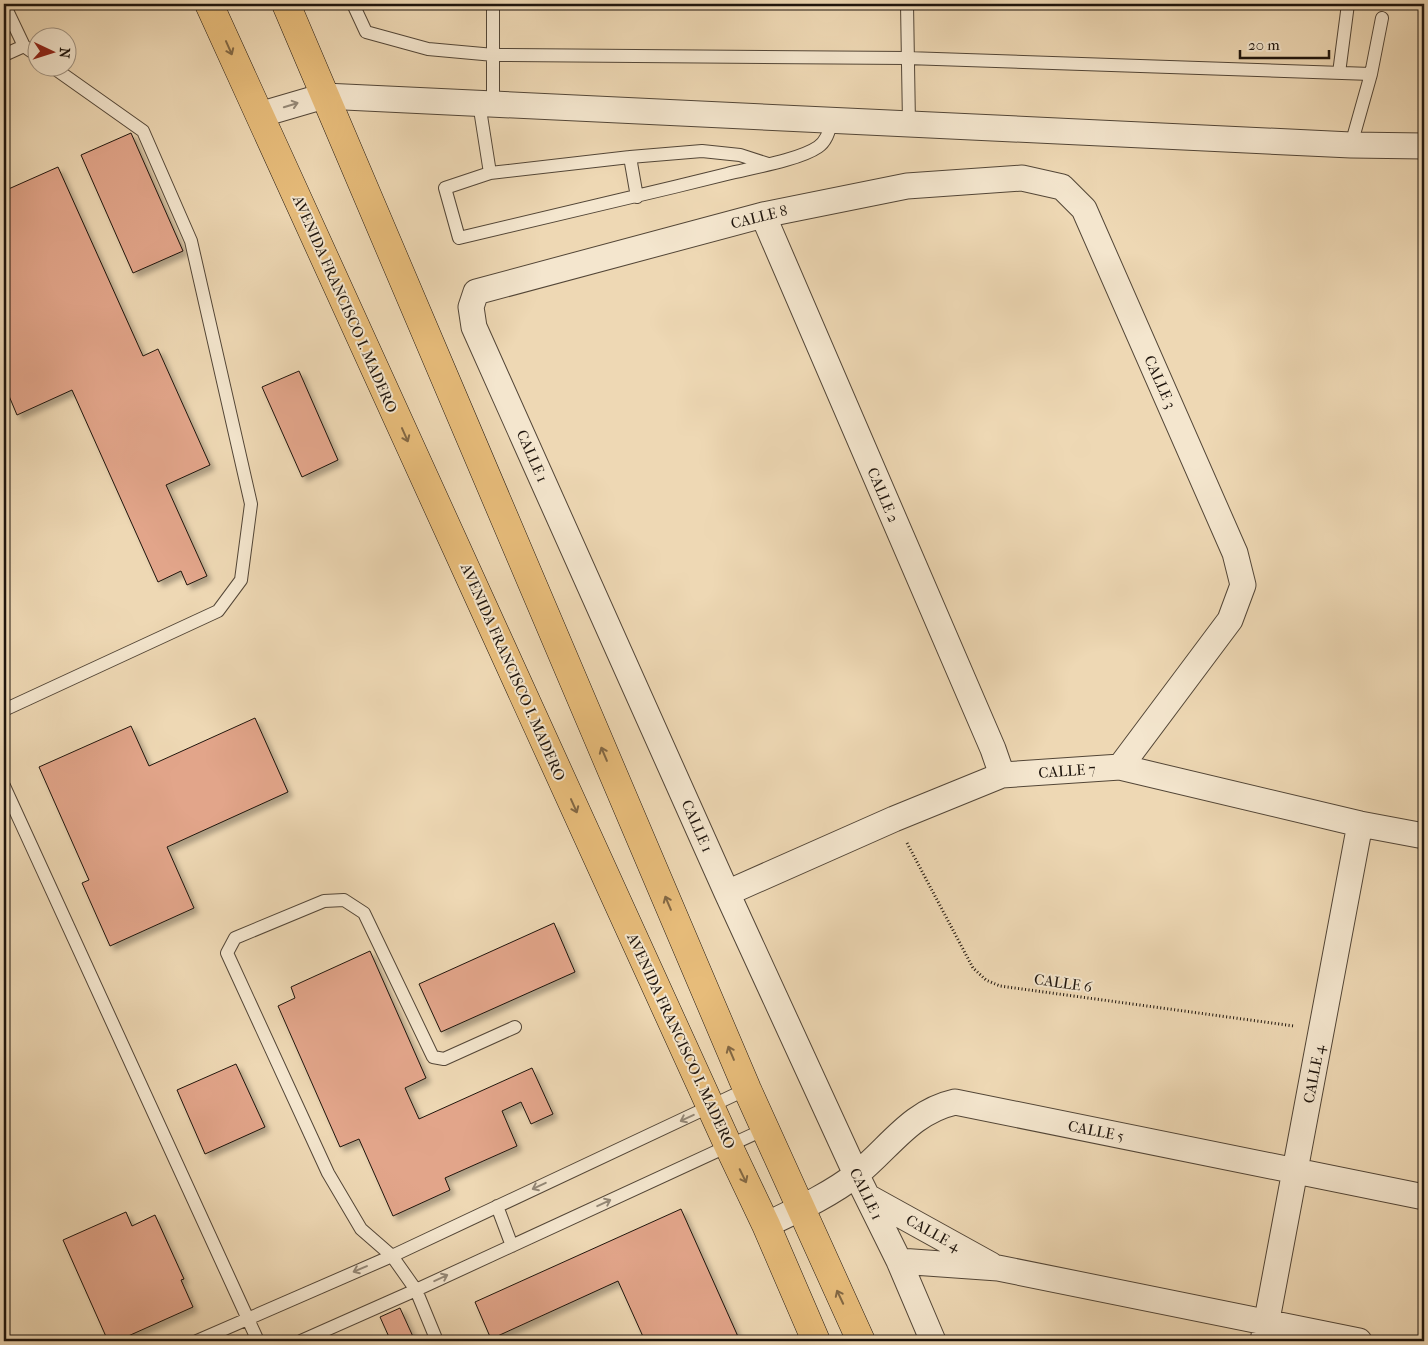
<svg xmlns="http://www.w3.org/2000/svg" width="1428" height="1345" viewBox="0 0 1428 1345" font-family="'IM FELL French Canon',serif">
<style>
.building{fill:#e2a58a;stroke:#1f150d;filter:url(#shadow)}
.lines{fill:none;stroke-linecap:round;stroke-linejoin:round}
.service-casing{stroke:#534637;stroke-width:14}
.minor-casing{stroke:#534637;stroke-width:27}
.primary-casing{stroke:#1f150d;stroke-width:29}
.path{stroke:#1f150d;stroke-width:3;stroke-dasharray:1 2.5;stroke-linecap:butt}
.service{stroke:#f4e6ce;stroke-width:12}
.minor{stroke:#f4e6ce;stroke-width:25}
.primary{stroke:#e7bc7a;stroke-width:28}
.oneway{stroke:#836844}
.oneway2{stroke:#948877}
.labels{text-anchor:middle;stroke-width:4;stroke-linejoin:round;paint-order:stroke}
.street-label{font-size:15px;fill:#1f150d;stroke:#f4e6ce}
</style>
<defs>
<filter id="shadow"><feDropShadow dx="4.5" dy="4.5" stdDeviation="2.5" flood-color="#0004"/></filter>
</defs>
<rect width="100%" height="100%" fill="#eed8b4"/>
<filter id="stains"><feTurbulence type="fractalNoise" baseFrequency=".004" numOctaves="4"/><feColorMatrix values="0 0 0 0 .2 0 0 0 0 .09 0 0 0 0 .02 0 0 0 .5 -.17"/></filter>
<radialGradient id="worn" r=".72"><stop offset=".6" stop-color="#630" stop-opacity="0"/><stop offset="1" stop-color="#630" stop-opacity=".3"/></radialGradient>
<path class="building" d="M131,133L183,251L133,273L81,155Z
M58,167L143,356L158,349L210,465L166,485L207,576L187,585L181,571L158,582L72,390L17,415L4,384V191Z
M299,371L338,460L302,477L262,387Z
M255,718L288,792L167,847L194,908L110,946L82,883L89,880L39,767L131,726L149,766Z
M554,923L575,972L441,1032L419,984Z
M370,951L426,1078L405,1088L419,1119L532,1068L553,1114L531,1124L521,1102L502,1111L517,1146L445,1178L450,1190L393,1216L359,1139L340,1147L278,1006L295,998L291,987Z
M236,1064L265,1127L205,1154L177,1090Z
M681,1209L740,1341H645L618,1281L491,1339L475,1302Z
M126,1212L132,1226L155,1215L184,1279L181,1280L193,1307L117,1341H108L63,1240Z
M400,1308L415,1341H379L389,1337L380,1317Z"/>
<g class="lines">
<g class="service-casing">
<path id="service" d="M4,4L24,46L38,56
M353,4L366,32L428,49L494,55L907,58L1371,74
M493,4V104
M907,4L909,124
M4,55L24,46
M1339,73L1348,4
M479,103L490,173
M1351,145L1371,74L1382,18
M630,157L637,197
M768,164L740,155L702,151L630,157L490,173L445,188L459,238C549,217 638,196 727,174C751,168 799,160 818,147C827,141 829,130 832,121
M4,710L218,611L241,580L251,504L191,241L143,131L54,68
M4,786L258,1341
M497,1206L512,1246
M197,1341L392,1256L747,1089
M301,1341L416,1290L765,1129
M437,1341L416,1290L392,1256L361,1229L328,1173L227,953L235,938L324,901L344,900L364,913L433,1057L444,1059L515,1027"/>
</g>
<g class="minor-casing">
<path id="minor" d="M259,115L324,96L1351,145L1424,146
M763,215L993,749L1002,775
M727,893L894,819L1002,775L1120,767L1360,824L1424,836
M868,1197L991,1265
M766,1225C797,1210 830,1195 857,1174C891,1146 911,1112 955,1102L1424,1197
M899,1261L998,1268L1359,1341
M933,1341L899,1261L856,1174L727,893L474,327L471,307L476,292L763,215L907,186L1022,178L1062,187L1084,209L1235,553L1243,585L1230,620L1120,767
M1263,1341L1360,824"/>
</g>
<g class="primary-casing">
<path id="primary" d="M209,4L728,1145L766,1225L816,1341
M286,4L747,1089L861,1341"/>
</g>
<path class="path" d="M907,843L973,968L986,980L1000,986L1294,1026"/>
<use href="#service" class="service"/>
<use href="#minor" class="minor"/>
<use href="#primary" class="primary"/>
</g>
<defs><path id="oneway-shaft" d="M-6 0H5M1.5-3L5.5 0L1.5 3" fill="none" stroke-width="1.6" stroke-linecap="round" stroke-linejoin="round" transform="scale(1.25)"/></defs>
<g class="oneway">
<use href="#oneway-shaft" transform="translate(229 48) rotate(66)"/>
<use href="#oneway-shaft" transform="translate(405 435) rotate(66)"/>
<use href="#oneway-shaft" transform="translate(604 754) rotate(-113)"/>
<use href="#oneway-shaft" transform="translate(574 806) rotate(66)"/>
<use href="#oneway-shaft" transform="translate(668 903) rotate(-113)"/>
<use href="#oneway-shaft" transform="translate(731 1053) rotate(-113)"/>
<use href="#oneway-shaft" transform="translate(743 1176) rotate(64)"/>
<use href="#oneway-shaft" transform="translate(840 1297) rotate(-115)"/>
</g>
<g class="oneway2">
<use href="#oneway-shaft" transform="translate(291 105) rotate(-17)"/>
<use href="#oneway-shaft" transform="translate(687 1118) rotate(155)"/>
<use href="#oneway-shaft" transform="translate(539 1186) rotate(155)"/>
<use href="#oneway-shaft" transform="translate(604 1203) rotate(-25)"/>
<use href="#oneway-shaft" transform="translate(360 1269) rotate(157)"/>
<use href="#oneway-shaft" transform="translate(441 1278) rotate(-25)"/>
</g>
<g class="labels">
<g class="street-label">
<text transform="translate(759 217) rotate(-14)" y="5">CALLE 8</text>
<text transform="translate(345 304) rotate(66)" y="5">AVENIDA FRANCISCO I. MADERO</text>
<text transform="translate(1160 382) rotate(66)" y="5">CALLE 3</text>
<text transform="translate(532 456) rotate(66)" y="5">CALLE 1</text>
<text transform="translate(883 495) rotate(67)" y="5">CALLE 2</text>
<text transform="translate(513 672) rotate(66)" y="5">AVENIDA FRANCISCO I. MADERO</text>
<text transform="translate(1067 771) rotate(-4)" y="5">CALLE 7</text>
<text transform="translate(697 826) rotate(66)" y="5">CALLE 1</text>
<text transform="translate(1063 983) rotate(8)" y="5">CALLE 6</text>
<text transform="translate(681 1041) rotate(65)" y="5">AVENIDA FRANCISCO I. MADERO</text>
<text transform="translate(1314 1074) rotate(-79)" y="5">CALLE 4</text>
<text transform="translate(1096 1131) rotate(11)" y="5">CALLE 5</text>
<text transform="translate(866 1194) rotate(64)" y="5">CALLE 1</text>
<text transform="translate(933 1233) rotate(29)" y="5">CALLE 4</text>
</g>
</g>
<rect width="1428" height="1345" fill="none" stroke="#eed8b4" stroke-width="20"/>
<rect x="5" y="5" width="1418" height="1335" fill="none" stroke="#1f150d" stroke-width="2.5"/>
<rect x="10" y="10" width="1408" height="1325" fill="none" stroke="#1f150d"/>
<g transform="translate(52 52) rotate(94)"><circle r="24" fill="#f4e6ce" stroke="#9f9281"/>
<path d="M0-4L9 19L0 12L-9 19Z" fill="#8f2418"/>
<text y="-8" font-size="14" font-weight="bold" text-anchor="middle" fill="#1f150d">N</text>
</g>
<path d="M1240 50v8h89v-8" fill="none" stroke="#1f150d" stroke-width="2.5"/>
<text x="1248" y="50" font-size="15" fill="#1f150d" stroke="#f4e6ce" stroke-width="4" paint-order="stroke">20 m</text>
<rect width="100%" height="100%" filter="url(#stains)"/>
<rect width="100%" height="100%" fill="url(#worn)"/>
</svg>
